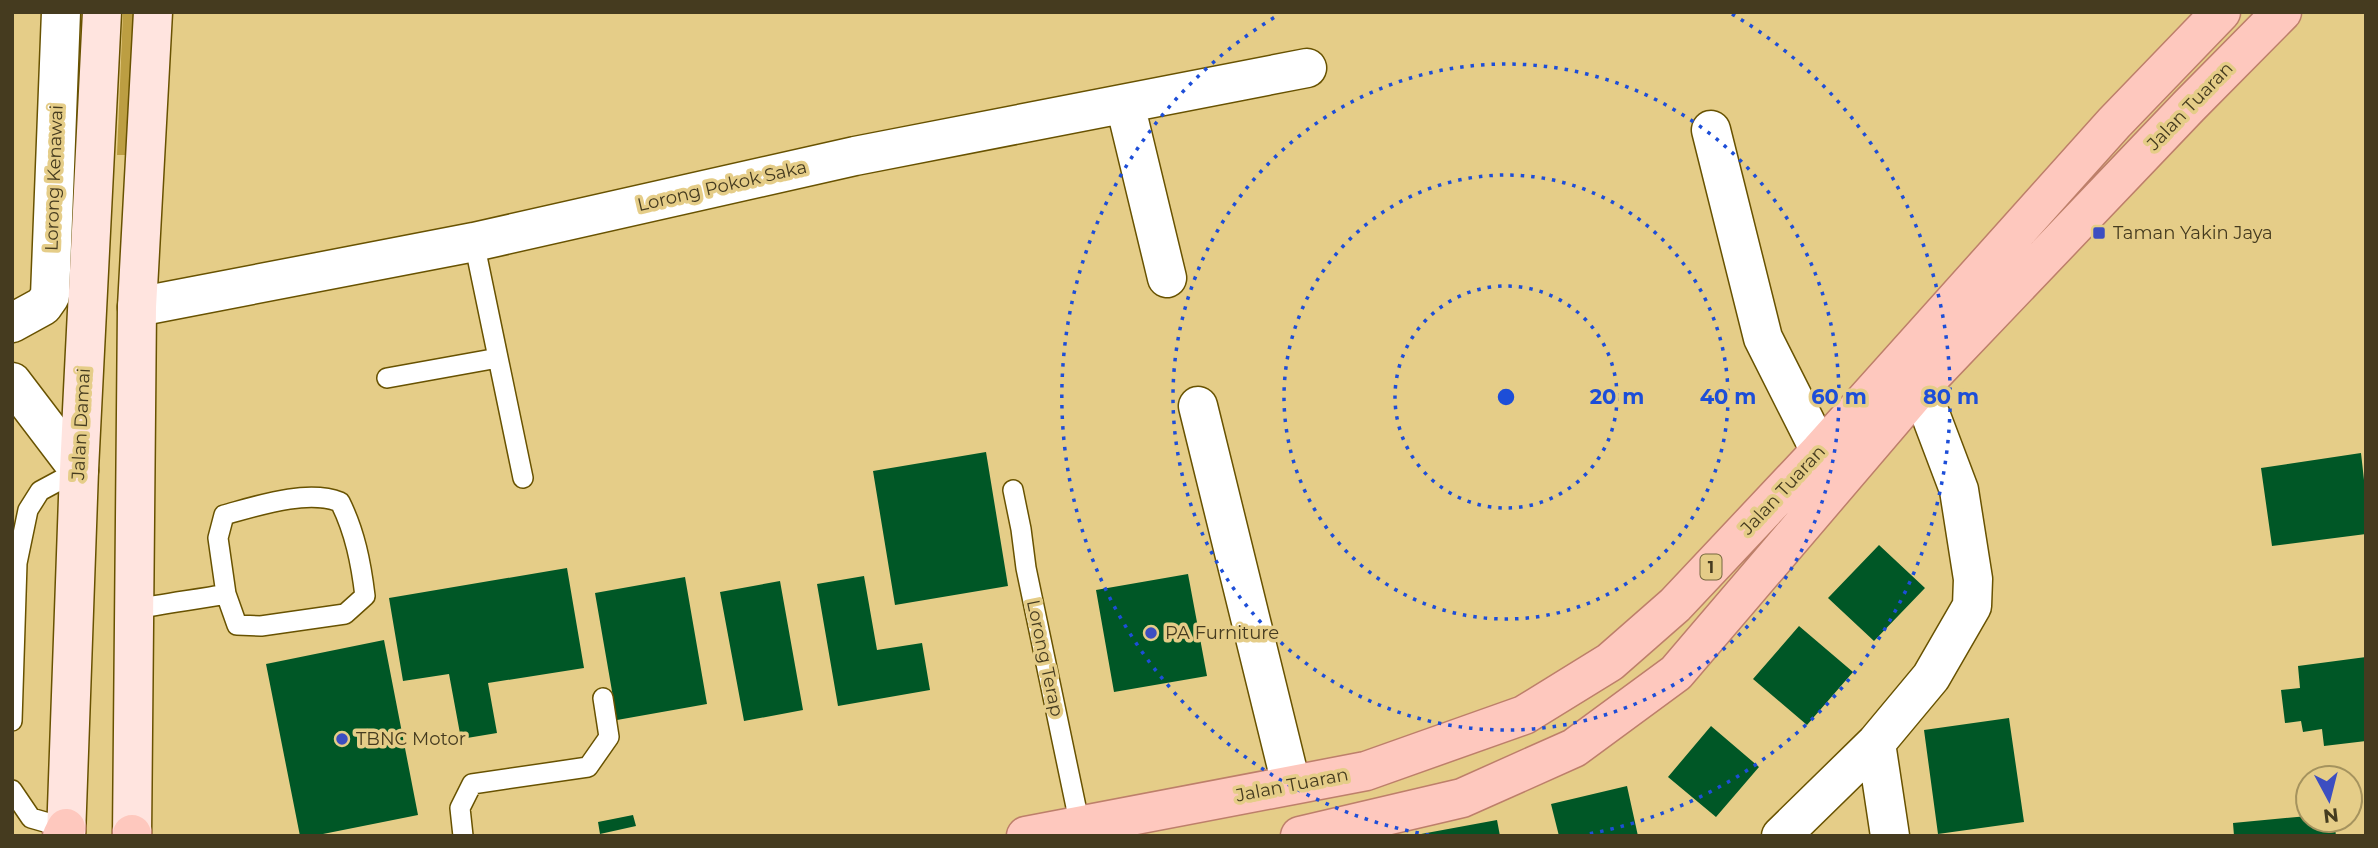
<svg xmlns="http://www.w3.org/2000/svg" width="2378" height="848" viewBox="0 0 2378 848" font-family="Montserrat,sans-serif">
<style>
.green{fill:#bc9e42}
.building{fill:#005726}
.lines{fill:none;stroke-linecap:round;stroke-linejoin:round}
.lane-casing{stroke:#685201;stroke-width:22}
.street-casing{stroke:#685201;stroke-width:41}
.secondary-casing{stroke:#685201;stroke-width:41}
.primary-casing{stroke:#bd7f6a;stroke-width:41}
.lane{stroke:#fff;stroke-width:19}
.street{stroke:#fff;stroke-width:38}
.secondary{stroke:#ffe4df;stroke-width:38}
.primary{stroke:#fec8be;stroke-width:38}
.ring{fill:none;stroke:#1d4ed8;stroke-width:3.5;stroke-dasharray:3.5 7}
.poi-dot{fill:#3c4ec1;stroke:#e5cd88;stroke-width:2.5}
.labels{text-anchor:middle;stroke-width:7;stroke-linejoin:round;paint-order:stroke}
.shield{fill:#e5cd88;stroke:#75673e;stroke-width:2}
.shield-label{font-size:16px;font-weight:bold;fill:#453b1f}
.street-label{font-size:18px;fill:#453b1f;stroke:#e5cd88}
.poi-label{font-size:18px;fill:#453b1f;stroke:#e5cd88;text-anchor:start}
.centre{fill:#1d4ed8;stroke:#e5cd88;stroke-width:3.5}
.ring-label{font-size:21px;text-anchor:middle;font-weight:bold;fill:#1d4ed8;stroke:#e5cd88;stroke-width:7;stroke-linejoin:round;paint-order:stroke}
</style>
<rect width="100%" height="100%" fill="#e5cd88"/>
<path class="green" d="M123,12H135L129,155H117Z"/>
<path class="building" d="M986,452L1008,586L895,605L873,471Z
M2361,453L2364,480L2366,479V534L2272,546L2261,468Z
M1879,545L1925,588L1874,641L1828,598Z
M567,568L584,668L488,683L497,733L461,739L449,674L403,681L389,598Z
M1188,574L1207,676L1114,692L1096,590Z
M864,576L877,650L922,643L930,690L838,706L817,584Z
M685,577L707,704L617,720L595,593Z
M780,581L803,710L744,721L720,592Z
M1799,626L1853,672L1807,725L1753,679Z
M384,640L418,815L313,836H300L266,664Z
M2366,657V741L2324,746L2322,729L2303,732L2301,721L2285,723L2281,690L2300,688L2298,666Z
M2009,718L2024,822L1938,834L1924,730Z
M1711,726L1759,767L1716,817L1668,777Z
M1627,786L1638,836H1559L1551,804Z
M633,815L636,826L600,834L598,822Z
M2308,816V820H2334L2336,836H2234L2233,823Z
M1497,820L1500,836H1421V834Z"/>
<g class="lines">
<g class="lane-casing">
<path id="lane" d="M474,242L523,478
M387,378L498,358
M1013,490L1021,529L1026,568L1080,826
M133,610C164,603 195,600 226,594L218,538L224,515C257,506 307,489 340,502C355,532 361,563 365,596L345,614L261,626L237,625L226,594
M12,721L17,563L28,510L40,491L79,470
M12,790L31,818L66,828
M463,836L460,808L472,784L588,767L609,737L603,698"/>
</g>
<g class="street-casing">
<path id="street" d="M1125,104L1167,278
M1711,130L1763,338L1820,451
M137,307L474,242L855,156L1307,68
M12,323L43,306L50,296L61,12
M12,382L79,470
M1198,406L1291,784
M1876,743L1890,836
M1781,836L1876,743L1931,677L1972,606L1973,579L1959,490L1931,416L1917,391"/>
</g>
<g class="secondary-casing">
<path id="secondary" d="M66,836L79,470L102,12
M132,836L137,307L153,12"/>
</g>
<g class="primary-casing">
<path id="primary" d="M132,834V836
M62,836L66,828
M1026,836L1366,771L1524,715L1610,662L1675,605L1820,451L2114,123L2221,12
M1300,836L1462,798L1574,748L1676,673L1917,391L2189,106L2282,12"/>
</g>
<use href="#lane" class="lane"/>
<use href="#street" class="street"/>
<use href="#secondary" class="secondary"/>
<use href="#primary" class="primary"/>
</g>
<g class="ring">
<circle cx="1506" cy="397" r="111"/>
<circle cx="1506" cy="397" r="222"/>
<circle cx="1506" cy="397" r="333"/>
<path d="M1429 835A445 445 0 0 1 1280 14M1732 14A445 445 0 0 1 1583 835"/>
</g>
<g class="poi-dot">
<rect x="2092" y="226" width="14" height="14" rx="3.5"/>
<circle cx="1151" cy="633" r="7"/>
<circle cx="342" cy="739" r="7"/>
</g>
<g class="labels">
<rect class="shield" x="1700.5" y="554.5" width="21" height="25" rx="5"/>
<g class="shield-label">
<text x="1711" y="573">1</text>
</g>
<g class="street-label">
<text transform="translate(2190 106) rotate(-46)" y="6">Jalan Tuaran</text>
<text transform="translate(54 178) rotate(-88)" y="6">Lorong Kenawai</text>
<text transform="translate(722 186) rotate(-13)" y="6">Lorong Pokok Saka</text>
<text transform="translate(81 424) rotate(-87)" y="6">Jalan Damai</text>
<text transform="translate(1783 490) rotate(-47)" y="6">Jalan Tuaran</text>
<text transform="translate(1045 658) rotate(78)" y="6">Lorong Terap</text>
<text transform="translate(1292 785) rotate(-11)" y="6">Jalan Tuaran</text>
</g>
<g class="poi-label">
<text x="2113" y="239">Taman Yakin Jaya</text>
<text x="1165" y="639">PA Furniture</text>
<text x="356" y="745">TBNC Motor</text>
</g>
</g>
<circle cx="1506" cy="397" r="10" class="centre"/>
<g class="ring-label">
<text x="1617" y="404">20 m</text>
<text x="1728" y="404">40 m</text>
<text x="1839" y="404">60 m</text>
<text x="1951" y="404">80 m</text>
</g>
<rect width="2378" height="848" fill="none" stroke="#453b1f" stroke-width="28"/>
<g transform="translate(2329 799) rotate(173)"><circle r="33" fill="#e5cd88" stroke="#a5935e" stroke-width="2"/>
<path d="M0-5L12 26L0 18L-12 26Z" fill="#3c4ec1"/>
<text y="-10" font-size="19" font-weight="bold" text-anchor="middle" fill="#453b1f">N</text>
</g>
</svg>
